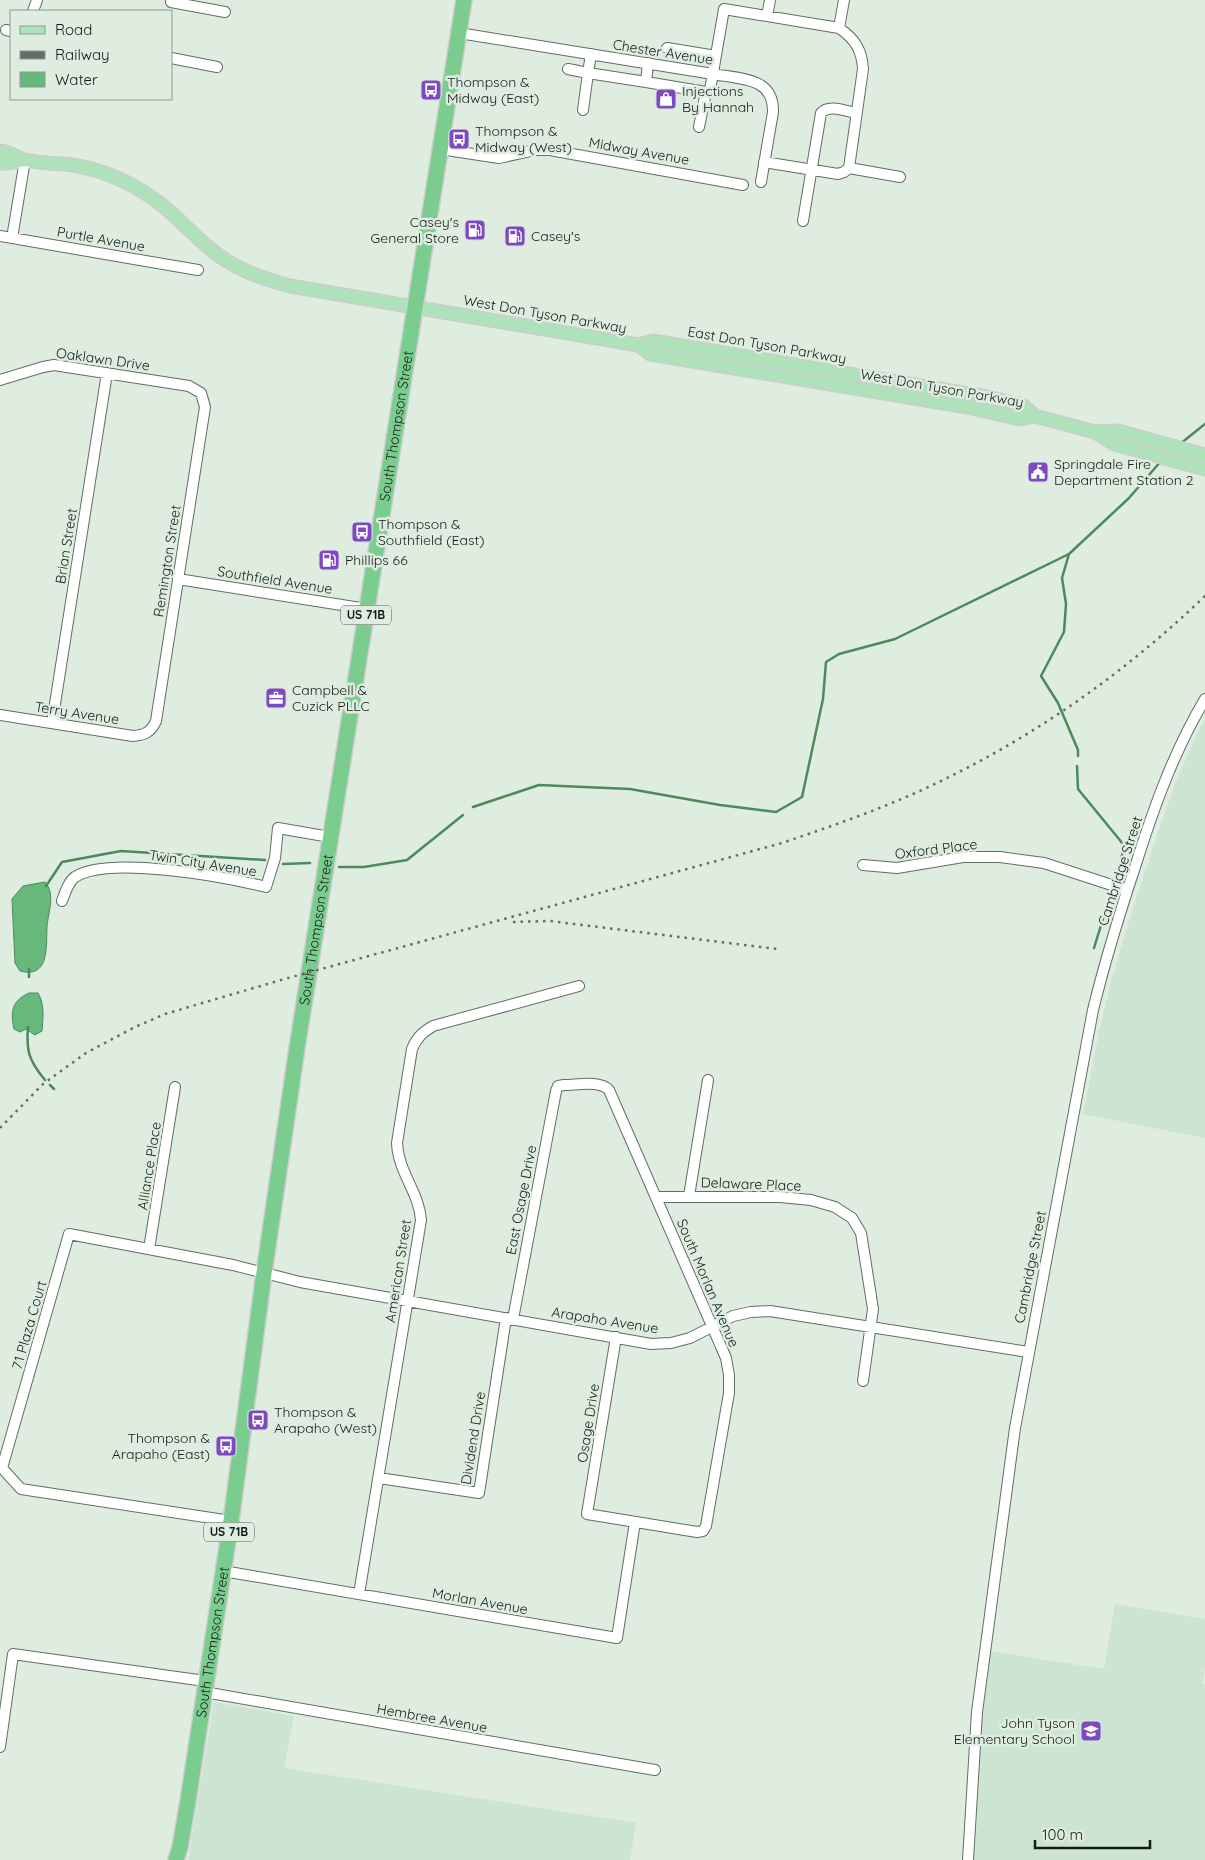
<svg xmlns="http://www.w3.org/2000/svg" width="1205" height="1860" viewBox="0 0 1205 1860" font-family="Quicksand,sans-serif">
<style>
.built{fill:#cee4d2}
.water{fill:#66b87b;stroke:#4e895d}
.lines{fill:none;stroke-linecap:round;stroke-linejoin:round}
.stream{stroke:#4e895d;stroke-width:2.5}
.minor-casing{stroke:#606e63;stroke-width:12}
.major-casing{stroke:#cccdcc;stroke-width:15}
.highway-casing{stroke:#cccdcc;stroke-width:18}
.minor{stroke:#fff;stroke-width:10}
.major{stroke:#afe1bb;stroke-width:12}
.highway{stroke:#7acd8e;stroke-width:15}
.rail{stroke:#656e66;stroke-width:2.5;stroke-dasharray:2.5 5;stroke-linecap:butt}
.labels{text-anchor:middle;stroke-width:5;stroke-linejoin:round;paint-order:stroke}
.shield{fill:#deede0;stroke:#515953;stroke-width:1}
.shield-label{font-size:12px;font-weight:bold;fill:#151a16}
.street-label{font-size:14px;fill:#151a16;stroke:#deede0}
.poi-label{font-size:14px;fill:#151a16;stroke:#deede0;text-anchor:start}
</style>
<rect width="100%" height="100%" fill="#deede0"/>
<path class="built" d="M1205,720V1138L1083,1114L1099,1032L1112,978L1131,914L1159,829L1178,776L1199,729Z
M1115,1604L1205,1619V1668L1203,1684H1205V1860H968L985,1650L1104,1669Z
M214,1702L294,1716L284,1768L636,1823L630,1860H188Z"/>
<path class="water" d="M45,882C56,894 48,913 47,927C46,946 50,979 20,971L15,963L12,899L23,886Z
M29,993H38C45,1005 43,1017 42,1031L35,1035L26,1029L20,1032L14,1029C10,1011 12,1001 29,993Z"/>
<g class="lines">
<path class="stream" d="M1180,444L1205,424
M1069,554L1062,578L1066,604L1064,632L1041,676L1058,703L1078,750V756
M1077,766L1078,789L1123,844L1124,848L1116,877
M473,807L539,785L630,789L720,805L776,812L802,797L823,699L826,662L839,654L895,639L1069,554L1129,498L1161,461
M283,864L310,863
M339,867H364L407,860L463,815
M46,886L62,862L121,851L265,860
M1094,948L1111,893
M29,977V969
M28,1027C26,1051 29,1061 45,1080
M50,1085L54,1089"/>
<g class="minor-casing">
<path id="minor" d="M171,2L225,12
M33,11L37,0
M767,16L770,0
M839,28L844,0
M6,30L11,31
M459,33L713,74C740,79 774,77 773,112L761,182
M667,48L716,56
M171,58L217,67
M568,69L588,73L591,54
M646,82L706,92L710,90L724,9L839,28C855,39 862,50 863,69L849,168L844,172L838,174L764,162
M583,110L588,73L646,82L648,63
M699,127L706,92
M440,149L499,158L535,150H550L743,185
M849,168L900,177
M803,221L821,113C829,104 845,111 856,113
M0,236L198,270
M12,238L25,160
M0,380L43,367L54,365L189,386L201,393L205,407L156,721C151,732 145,735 133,736L0,715
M178,579L367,609
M52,723L107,373
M863,865L897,868L963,857H1000L1044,863L1127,890
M62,901C65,893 68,882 75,877C109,855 226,877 266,887L275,858L278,828L330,837
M689,1196L708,1080
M657,1197H780L811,1200L835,1207L852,1218L861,1233L873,1309L863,1381
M149,1249L175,1087
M513,1319L556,1091L558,1086L564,1085C577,1085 600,1080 609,1090L726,1358L729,1375V1393L706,1526L703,1531L697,1532L587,1514L616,1337
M379,1478L479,1493L506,1318
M231,1521L21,1489L2,1468L69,1234L233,1265L300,1282L651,1344L671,1343L690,1338L733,1316L751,1312L770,1311L1028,1352
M223,1571L617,1638L635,1522
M359,1594L421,1220C419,1192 398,1172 397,1143L412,1049C417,1037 423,1032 433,1026L579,986
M204,1692L655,1770
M0,1747L13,1654L205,1681
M968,1860L977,1712L1015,1428L1093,1010C1105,961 1120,912 1136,864C1154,807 1174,751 1205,699"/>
</g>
<g class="major-casing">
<path id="major" d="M0,151C10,152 16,157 25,160C42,164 61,163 78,166C106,171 131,183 154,199C174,213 190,232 208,247C232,268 260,278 290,286L638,345L650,354L967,407L1020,419L1035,416L1095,432L1118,431L1205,455
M0,163H6L25,160
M638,345L653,341L987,397L1024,406L1035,416
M1095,432L1114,444L1205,469"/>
</g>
<g class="highway-casing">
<g id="highway">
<path id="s1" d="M176,1860L180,1847L188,1801L231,1521L264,1273L297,1048L464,0"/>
</g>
</g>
<use href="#minor" class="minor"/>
<use href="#major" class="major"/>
<use href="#highway" class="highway"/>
<path class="rail" d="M513,922L550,921L777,949
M0,1128L43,1084L86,1053L135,1027L165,1014L281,980L782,843C838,824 893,805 945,779C1041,732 1128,670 1205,596"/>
</g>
<defs>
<g id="bus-square" transform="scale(1.125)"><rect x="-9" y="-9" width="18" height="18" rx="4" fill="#7d49c0" stroke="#deede0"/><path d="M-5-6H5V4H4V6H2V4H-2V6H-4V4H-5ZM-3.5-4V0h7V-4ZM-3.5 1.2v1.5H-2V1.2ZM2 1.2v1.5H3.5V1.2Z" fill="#fff"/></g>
<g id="shop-square" transform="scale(1.125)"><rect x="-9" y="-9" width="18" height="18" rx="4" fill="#7d49c0" stroke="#deede0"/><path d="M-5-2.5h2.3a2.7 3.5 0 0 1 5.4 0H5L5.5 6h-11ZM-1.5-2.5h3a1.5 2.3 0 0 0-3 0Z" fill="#fff"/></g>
<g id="fuel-square" transform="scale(1.125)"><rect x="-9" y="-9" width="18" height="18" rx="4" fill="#7d49c0" stroke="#deede0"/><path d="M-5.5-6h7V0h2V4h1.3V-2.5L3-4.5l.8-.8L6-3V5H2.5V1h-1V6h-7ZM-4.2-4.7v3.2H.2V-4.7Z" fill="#fff"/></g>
<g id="civic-square" transform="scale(1.125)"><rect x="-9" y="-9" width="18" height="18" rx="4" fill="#7d49c0" stroke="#deede0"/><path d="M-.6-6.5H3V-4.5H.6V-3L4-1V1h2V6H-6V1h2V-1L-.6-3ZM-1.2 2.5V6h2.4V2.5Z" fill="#fff"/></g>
<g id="office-square" transform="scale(1.125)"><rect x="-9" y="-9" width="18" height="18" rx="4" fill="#7d49c0" stroke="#deede0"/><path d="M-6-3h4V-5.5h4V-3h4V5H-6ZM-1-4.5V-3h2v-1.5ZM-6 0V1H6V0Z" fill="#fff"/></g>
<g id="school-square" transform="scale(1.125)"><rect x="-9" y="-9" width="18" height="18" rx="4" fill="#7d49c0" stroke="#deede0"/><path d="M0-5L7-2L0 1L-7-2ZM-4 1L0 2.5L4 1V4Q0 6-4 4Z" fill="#fff"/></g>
</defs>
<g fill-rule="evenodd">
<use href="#bus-square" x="431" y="90"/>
<use href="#shop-square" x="666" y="99"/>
<use href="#bus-square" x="459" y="139"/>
<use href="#fuel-square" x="475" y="230"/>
<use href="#fuel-square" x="515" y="236"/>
<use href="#civic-square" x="1038" y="472"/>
<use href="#bus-square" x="362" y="532"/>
<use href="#fuel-square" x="329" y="560"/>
<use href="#office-square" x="276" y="698"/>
<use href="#bus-square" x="258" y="1420"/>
<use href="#bus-square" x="226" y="1446"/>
<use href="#school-square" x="1091" y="1731"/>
</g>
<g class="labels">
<g class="shield">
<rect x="341" y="605.5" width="50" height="19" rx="4"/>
<rect x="204" y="1522.5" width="50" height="19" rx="4"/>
</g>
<g class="shield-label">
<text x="366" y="619">US 71B</text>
<text x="229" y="1536">US 71B</text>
</g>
<g class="street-label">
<text transform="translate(663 52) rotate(9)" y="5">Chester Avenue</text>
<text transform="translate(639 151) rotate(10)" y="5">Midway Avenue</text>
<text transform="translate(101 239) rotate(10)" y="5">Purtle Avenue</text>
<text transform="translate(545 314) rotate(10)" y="5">West Don Tyson Parkway</text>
<text transform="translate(767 345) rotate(10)" y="5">East Don Tyson Parkway</text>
<text transform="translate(103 359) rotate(8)" y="5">Oaklawn Drive</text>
<text transform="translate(942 388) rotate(10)" y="5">West Don Tyson Parkway</text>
<text dy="5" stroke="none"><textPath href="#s1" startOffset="1451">South Thompson Street</textPath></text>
<text transform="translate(66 546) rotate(-81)" y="5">Brian Street</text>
<text transform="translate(167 561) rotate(-81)" y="5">Remington Street</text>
<text transform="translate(275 580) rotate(9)" y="5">Southfield Avenue</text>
<text transform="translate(77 713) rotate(9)" y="5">Terry Avenue</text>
<text transform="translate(936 849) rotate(-7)" y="5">Oxford Place</text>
<text transform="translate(203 863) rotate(9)" y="5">Twin City Avenue</text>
<text transform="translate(1120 871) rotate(-72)" y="5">Cambridge Street</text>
<text dy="5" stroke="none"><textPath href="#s1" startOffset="941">South Thompson Street</textPath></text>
<text transform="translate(149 1166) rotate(-81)" y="5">Alliance Place</text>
<text transform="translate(751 1184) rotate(2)" y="5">Delaware Place</text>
<text transform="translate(521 1200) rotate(-79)" y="5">East Osage Drive</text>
<text transform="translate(1030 1267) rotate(-79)" y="5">Cambridge Street</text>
<text transform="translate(398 1271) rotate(-81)" y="5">American Street</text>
<text transform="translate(708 1283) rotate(67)" y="5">South Morlan Avenue</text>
<text transform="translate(605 1320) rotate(9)" y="5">Arapaho Avenue</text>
<text transform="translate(29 1325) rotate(-74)" y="5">71 Plaza Court</text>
<text transform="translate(588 1423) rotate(-81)" y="5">Osage Drive</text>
<text transform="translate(473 1438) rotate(-81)" y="5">Dividend Drive</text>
<text transform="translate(480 1601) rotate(10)" y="5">Morlan Avenue</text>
<text dy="5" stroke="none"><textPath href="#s1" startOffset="221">South Thompson Street</textPath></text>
<text transform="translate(432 1718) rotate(10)" y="5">Hembree Avenue</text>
</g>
<g class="poi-label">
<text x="447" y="87">Thompson &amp;<tspan x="447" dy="16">Midway (East)</tspan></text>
<text x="682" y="96">Injections<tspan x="682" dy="16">By Hannah</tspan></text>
<text x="475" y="136">Thompson &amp;<tspan x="475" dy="16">Midway (West)</tspan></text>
<text x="459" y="227" text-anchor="end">Casey's<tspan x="459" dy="16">General Store</tspan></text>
<text x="531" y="241">Casey's</text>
<text x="1054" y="469">Springdale Fire<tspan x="1054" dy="16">Department Station 2</tspan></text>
<text x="378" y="529">Thompson &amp;<tspan x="378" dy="16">Southfield (East)</tspan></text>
<text x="345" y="565">Phillips 66</text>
<text x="292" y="695">Campbell &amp;<tspan x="292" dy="16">Cuzick PLLC</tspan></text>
<text x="274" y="1417">Thompson &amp;<tspan x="274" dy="16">Arapaho (West)</tspan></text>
<text x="210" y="1443" text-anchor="end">Thompson &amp;<tspan x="210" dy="16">Arapaho (East)</tspan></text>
<text x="1075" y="1728" text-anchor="end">John Tyson<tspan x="1075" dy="16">Elementary School</tspan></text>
</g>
</g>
<rect x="10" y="10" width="162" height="90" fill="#deede0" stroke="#8e998f"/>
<rect x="20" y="26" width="25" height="8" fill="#afe1bb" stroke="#8e998f"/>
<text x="55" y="35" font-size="15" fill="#151a16">Road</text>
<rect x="20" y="51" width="25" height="8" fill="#656e66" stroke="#8e998f"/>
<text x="55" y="60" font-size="15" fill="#151a16">Railway</text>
<rect x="20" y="72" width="25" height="15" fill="#66b87b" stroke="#8e998f"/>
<text x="55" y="85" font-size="15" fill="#151a16">Water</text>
<path d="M1035 1840v8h115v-8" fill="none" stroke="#151a16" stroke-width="2.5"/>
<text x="1042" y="1840" font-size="15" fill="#151a16" stroke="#deede0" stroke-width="4" paint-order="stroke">100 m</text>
</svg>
